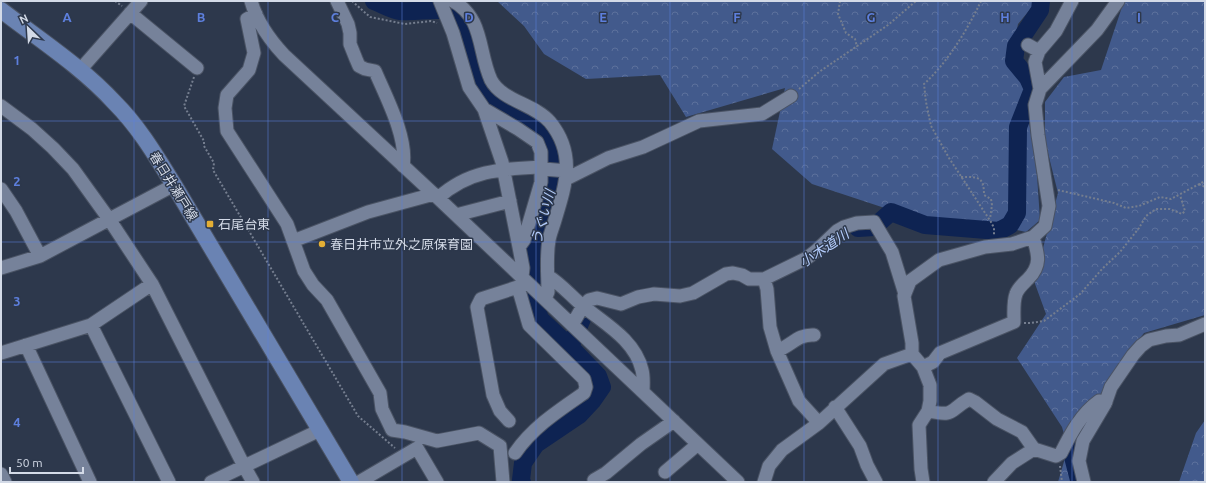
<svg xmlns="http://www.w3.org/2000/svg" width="1206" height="483" viewBox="0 0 1206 483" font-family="Ubuntu,'Noto Sans JP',sans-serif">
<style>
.forest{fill:url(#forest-crowns)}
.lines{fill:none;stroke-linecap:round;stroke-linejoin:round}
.river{stroke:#0e2352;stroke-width:18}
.minor-casing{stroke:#4a5364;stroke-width:15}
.major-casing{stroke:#4a5364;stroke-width:18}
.path{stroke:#757e8f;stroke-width:2;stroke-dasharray:2 2;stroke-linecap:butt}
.minor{stroke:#76829a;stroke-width:13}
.major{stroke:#6a83b3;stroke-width:16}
.grid{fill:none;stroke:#5d7fdd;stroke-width:1;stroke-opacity:0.55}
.poi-dot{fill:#e3ae35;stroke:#2d384c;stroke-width:1.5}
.labels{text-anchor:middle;stroke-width:3;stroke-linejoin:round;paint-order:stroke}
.street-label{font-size:13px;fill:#d3dae7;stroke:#2d384c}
.poi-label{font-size:13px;fill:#d3dae7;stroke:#2d384c;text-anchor:start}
.water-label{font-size:14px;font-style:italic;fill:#b4cdfd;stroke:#2d384c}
.grid-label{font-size:13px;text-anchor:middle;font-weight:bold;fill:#5d7fdd;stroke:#2d384c;stroke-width:3;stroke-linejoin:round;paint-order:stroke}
</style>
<defs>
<pattern id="forest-crowns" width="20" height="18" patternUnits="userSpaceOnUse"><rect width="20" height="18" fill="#425a8c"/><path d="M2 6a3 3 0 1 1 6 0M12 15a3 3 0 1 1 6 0" fill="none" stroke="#5c719c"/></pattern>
</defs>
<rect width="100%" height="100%" fill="#2d384c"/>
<path class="forest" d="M497,1H1034L1032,7L1018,24L1010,63L1027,88L1029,121L1037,175L1040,220L1026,232L976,221L915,218L812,184L772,149L785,88L686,117L660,75L586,79L544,54L524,26Z
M1124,1H1205V315L1144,333L1117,367L1087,417L1073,462L1077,482H1058L1068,448L1062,427L1017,358L1046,314L1034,281L1058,193L1045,141V102L1064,77L1101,70Z
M1205,420V482H1179L1196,433Z"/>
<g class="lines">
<path class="river" d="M374,1C382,4 392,10 400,11C422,13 438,5 459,15L466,33L482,87L500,106L530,123L545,138L552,161L554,175L534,250L533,266L535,277L537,309L540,319L570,347L598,376L602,387L593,400L579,415L536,444L523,463L521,480L522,482
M858,228L874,227L891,212L925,225L999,231L1010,225L1017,213L1018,127L1033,89L1028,78L1014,61L1016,46L1040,10L1041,1
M570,347L584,314
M1079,480L1072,453L1074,447L1089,425"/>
<g class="minor-casing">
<path id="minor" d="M251,1C257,22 270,40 284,55L438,198L738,482
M337,1L348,24L350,33V44L356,59L359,66L365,69L375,71C386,97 408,138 403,166
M440,1L453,33L469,87L484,109L502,162L519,247L523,268L522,277
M453,1C484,18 478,52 491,80C502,101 535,104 550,122C576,154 566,184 555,220C553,227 550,234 549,240C546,257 548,275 548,292L545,299
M130,13L197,68
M256,14L247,19L254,53L249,70L227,95L225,108L227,131L287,224L304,271L313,285L327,300L380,393L382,409L392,430L405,432L437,441L479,433L500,446L503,482
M1028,45L1039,51
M80,70L141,1
M1040,89L1035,62L1039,51L1056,31L1072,1
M1,106L32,129L53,148L73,169L109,219L152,284L244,466L253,482
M484,109L518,129L537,142L541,152V182L524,240L519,247
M566,179L608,158L643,147L699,121L762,114L791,96
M1,189L16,211L40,256
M438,198C469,170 501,169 541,167L544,169L567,171
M456,215L510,201
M293,241L368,212L434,194
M1,268L40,256L174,185
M548,276C561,284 571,296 583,306C605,324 635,340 642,370C644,377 643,385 643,392
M764,279L767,289L770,327L777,351L799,401L819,423
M91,325L169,482
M572,325L583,306L589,300L597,298L621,304L638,297L654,294L680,296L693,293L726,274L733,273L742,275L749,279H764L807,258L816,251L837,231L844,227L857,223L874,222L892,252L905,294
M26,345L90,482
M777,351C792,345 798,334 814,335
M1,353L91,325L152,284
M923,367L933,362L940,353L1014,322C1014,313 1013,302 1016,294C1018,288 1023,284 1028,279C1042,265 1038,254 1033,237
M835,407L860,446L867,465L876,482
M928,411C956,417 948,411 969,399L975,402L997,419L1022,432L1034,449
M509,421L500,411L493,395L477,307L481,299L527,284
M515,453C533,427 558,411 584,393L586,387L584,379L529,325L518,287
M665,472L698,444
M1,474L5,482
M594,480L606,473L641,444L674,421
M211,482L320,430
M359,482L417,448L437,482
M764,482L769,466L782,450L819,423L884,364L912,354
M923,482L921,469L919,425L928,411L930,401V385L923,367L912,354V343L904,296L910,281L939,260L985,247L1012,244L1033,237L1045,226L1049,206L1038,135L1035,105L1040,89L1097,30L1118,1
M994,482L1012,463L1034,449L1056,456L1061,453C1071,433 1081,414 1099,401L1106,402
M1084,482L1079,461L1083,441L1105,404L1111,387L1133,355L1141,346L1149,340L1166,336L1179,335L1205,324"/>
</g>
<g class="major-casing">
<path id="major" d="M1,10C40,40 82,67 115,103C139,127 156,156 174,185L351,482"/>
</g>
<path class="path" d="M115,1L122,6
M352,1L370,17L405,24L431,21L437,23
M840,1L838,14L846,33L855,39L857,47
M981,1C968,29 947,63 924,84L926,102L931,126L949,158L991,222L994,228V235
M194,77L184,106L204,141V146L214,163L213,170L358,416L395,448
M799,89L819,72L888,25L916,1
M961,177C978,177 984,176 984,195L991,199L992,205L990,219
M1199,184L1205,187
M1058,190L1114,203L1126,208L1139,206L1160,197L1171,199L1205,181
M1024,323H1030L1044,321L1080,294L1103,268L1120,252L1139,228L1146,216L1156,209H1170L1182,214L1185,211L1180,195
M1060,466L1062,482"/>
<use href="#minor" class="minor"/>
<use href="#major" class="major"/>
</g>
<path class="grid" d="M134,1V482M268,1V482M402,1V482M536,1V482M670,1V482M804,1V482M938,1V482M1072,1V482M1,121H1205M1,242H1205M1,362H1205"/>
<g class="poi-dot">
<rect x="206" y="220" width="8" height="8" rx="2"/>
<circle cx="322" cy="244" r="4"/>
</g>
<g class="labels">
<g class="street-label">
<text transform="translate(174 186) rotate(58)" y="5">春日井瀬戸線</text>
</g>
<g class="poi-label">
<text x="218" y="229">石尾台東</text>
<text x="330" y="249">春日井市立外之原保育園</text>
</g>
<g class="water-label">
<text transform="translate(543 217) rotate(-75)" y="5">うぐい川</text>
<text transform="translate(824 248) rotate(-34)" y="5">小木道川</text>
</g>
</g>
<g class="grid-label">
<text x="67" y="22">A</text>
<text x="201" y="22">B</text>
<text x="335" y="22">C</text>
<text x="469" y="22">D</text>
<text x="603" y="22">E</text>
<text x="737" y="22">F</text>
<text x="871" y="22">G</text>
<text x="1005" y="22">H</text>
<text x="1139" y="22">I</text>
<text x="17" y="65">1</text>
<text x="17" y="186">2</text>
<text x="17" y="306">3</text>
<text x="17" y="427">4</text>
</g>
<rect width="1206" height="483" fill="none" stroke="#d3dae7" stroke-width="4"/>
<g transform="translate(28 28) rotate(335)" stroke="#2d384c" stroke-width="3" paint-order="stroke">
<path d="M0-3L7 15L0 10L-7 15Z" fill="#d3dae7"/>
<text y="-6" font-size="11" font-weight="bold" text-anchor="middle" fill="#d3dae7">N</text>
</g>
<path d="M10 467v6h73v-6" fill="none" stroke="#d3dae7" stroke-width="2"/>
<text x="16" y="467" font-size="12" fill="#d3dae7" stroke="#2d384c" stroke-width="3" paint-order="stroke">50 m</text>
</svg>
